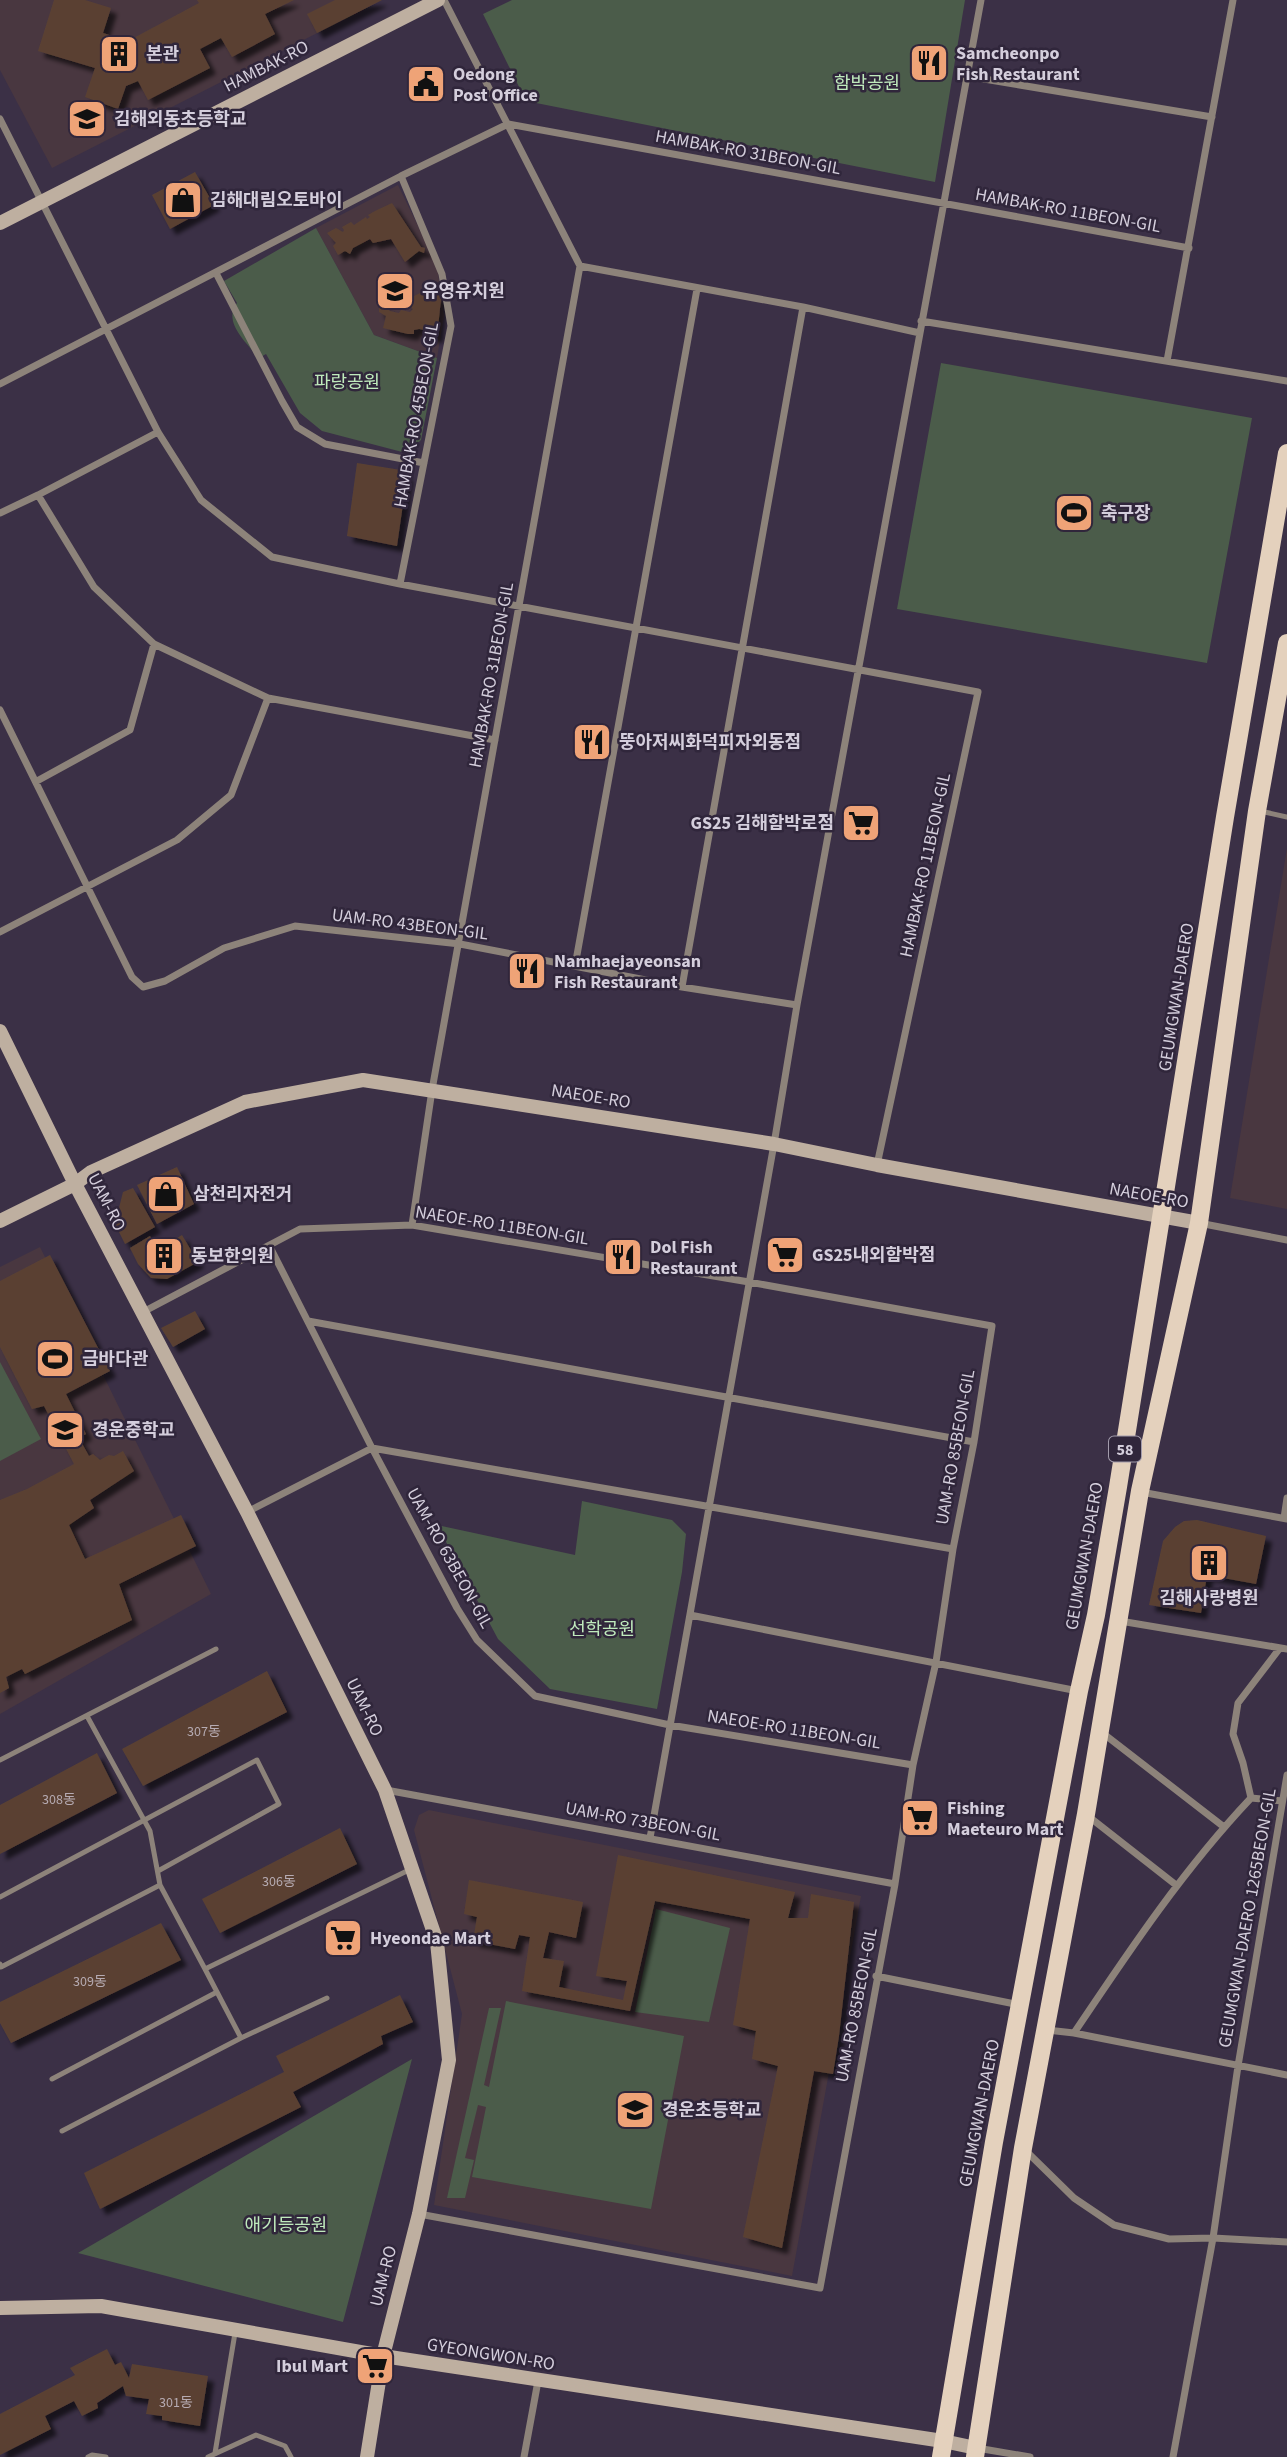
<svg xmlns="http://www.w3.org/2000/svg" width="1287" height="2457" viewBox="0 0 1287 2457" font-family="'Source Sans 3','Noto Sans KR',sans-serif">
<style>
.education{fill:#493740}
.green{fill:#4b5c4a}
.building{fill:#5a4133;filter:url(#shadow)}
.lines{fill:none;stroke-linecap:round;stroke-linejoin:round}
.lane{stroke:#8d837a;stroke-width:5}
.street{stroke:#8d837a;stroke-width:7}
.secondary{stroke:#beafa0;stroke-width:14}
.primary{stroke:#e4d1bd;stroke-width:18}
.labels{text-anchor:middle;stroke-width:5;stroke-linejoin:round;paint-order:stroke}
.number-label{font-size:14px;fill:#b6abb2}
.shield{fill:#30263b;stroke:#a39cac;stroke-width:2}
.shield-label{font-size:16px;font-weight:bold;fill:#d4cedc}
.poi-label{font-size:18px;font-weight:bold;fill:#d4cedc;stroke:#30263b;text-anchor:start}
.street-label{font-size:18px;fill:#d4cedc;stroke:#30263b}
.park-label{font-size:18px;fill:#bfeabc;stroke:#30263b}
</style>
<defs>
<filter id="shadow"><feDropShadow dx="6" dy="6" stdDeviation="2" flood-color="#0009"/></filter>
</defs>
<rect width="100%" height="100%" fill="#3b3046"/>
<path class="education" d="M0,0H382L52,168L0,70Z
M398,185L437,265L444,316L437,358L374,335L316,228Z
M1287,848V1209L1230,1198Z
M40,1247L211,1594L0,1714V1267Z
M429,1810L861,1896L792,2276L434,2205L462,2014L414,1830L419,1815Z"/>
<path class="green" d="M512,0H965L935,182L526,101L483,14Z
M316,228L374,335L437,358L421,440L406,453L322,431L300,413L266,354L259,358C247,343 222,322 237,303L224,281Z
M941,363L1252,418L1207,663L897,609Z
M0,1362L41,1439L0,1461Z
M582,1501L672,1520L686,1534L682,1572L657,1709L550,1689L498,1639L437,1525L575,1555Z
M656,1909L730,1928L709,2022L635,2012Z
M506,2001L684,2036L651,2209L472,2177L486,2107L478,2105L465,2158L474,2160L465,2198H447L489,2008H501L484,2085L489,2087Z
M412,2059L343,2322L78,2253Z"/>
<path class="building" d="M54,0H85L111,8L103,33L128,41L199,3L197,0H294L265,14L275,34L232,57L221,38L200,49L210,68L148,100L138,81L126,86L118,109L85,97L95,68L38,51Z
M335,0H382L317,33L307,14Z
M195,172L214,205L170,229L152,195Z
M392,203L421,247L425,248L424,253L419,251L405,262L391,239L373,243L370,239L353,248L350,254L345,251L338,255L333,246L336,243L327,233L336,228L343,232L344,230L342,227L351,222L354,225L366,217L367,219L370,217L368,215L375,211Z
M424,291H427L433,298L434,294H438L441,299L437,337L425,336L426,330L419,329L414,330V334H408L383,328L386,316L379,312V307L384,306L390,311L399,313L401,310L410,312L413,309L407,305L408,299Z
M357,463L401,470L407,476L397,546L347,536Z
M177,1167L194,1204L157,1224L137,1185Z
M133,1188L155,1227L125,1244L115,1224L123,1192Z
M182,1235L198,1262L167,1279L151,1278L138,1264L130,1248L150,1236L157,1250Z
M50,1255L110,1371L66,1394L86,1434L79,1438L89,1456L93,1454L100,1460L109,1455L114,1456L123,1451L134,1471L90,1500L94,1508L69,1525L85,1559L181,1515L196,1546L119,1584L132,1620L25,1674L22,1669L6,1677L9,1688L0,1693V1500L27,1489L74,1464L44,1406L32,1409L0,1347V1281Z
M195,1311L205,1329L173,1347L161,1328Z
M1197,1520L1266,1536L1256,1584L1207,1575L1201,1613L1149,1605L1163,1541L1175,1527L1184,1521Z
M267,1671L287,1712L143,1786L122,1749Z
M97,1753L117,1793L0,1854V1805Z
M340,1828L357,1864L220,1933L202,1899Z
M618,1855L795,1892L788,1918H808L811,1894L854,1902L839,2036L833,2074L814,2071L782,2248L743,2237L778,2066L752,2059L756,2031L733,2025L750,1919L655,1901L630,2011L522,1991L530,1937L519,1935L515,1949L473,1941L477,1917L464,1914L469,1880L583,1902L576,1938L549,1932L543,1958L564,1961L559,1987L623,2000L627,1981L596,1976Z
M161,1923L181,1960L11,2043L0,2023V2002Z
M400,1995L413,2022L381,2036L383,2044L293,2092L301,2107L100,2209L84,2173L284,2072L276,2056Z
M107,2349L115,2365L121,2362L129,2378L132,2364L208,2376L200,2426L162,2420V2416L146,2414L149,2399L126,2396L123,2386L97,2403L98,2408L82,2416L74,2401L45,2416L51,2429L0,2455V2414L75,2375L70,2368Z"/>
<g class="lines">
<path class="lane" d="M1260,811L1287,817
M87,1716L150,1831L160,1885L205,1969
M0,1760L216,1649
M0,1897L257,1760L279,1804L158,1871
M0,1964L1,1967L160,1885
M241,2038L327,1998
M52,2079L217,1992
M62,2131L241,2038L205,1969L409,1870
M215,2453L235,2333
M88,2457L92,2455L106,2457
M208,2457L256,2435L285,2446L291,2457"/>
<path class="street" d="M966,76L1212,117
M0,119L158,432L201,500L272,557L400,584L978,692L877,1165
M580,266L803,307L920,333
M216,273L282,401L297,427L325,444L424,463
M921,321L1287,381
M1167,361L1233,0
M0,384L401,176L508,124L1189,248
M38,495L158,432
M0,513L38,495L94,587L154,644L268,698
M400,584L451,326L442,274L401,176
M0,710L132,977L143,987L165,981L224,948L295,926L460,944L682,987L797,1005
M37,781L130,730L154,644
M0,932L177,840L231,795L268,698L495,740
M575,966L697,289
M682,987L803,307
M1199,1223L1287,1240
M412,1225L432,1090L580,266L444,0
M270,1247L372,1448L457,1608L477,1640L535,1696L670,1725L913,1765
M143,1312L300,1229L412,1225L749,1282L992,1326L974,1442L953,1549L936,1662L913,1765L895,1884L820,2288L419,2214
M308,1321L974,1442
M1141,1492L1287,1519
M247,1512L372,1448L953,1549
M1284,1518L1287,1498
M690,1615L1078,1691
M1120,1621L1287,1649
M1100,1731L1224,1827
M386,1790L895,1884
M1251,1798L1243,1763L1233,1734L1238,1703L1280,1648
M1088,1816L1176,1885
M650,1838L774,1144L797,1005L981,0
M876,1976L1020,2005
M1047,2030L1074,2033L1287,2075
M1074,2033C1129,1951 1183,1870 1251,1798L1282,1801
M1024,2149L1074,2198L1114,2225L1169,2239L1213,2238L1287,2242
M977,2448L1030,2457
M524,2457L538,2381
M1173,2457L1213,2238L1238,2066L1287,1775"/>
<path class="secondary" d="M0,223L438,0
M0,1031L75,1184L247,1512L385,1790L437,1942L449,2060L419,2214L383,2356L367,2457
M0,1221L75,1184L91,1172L245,1102L363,1080L774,1144L877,1165L1199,1223
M0,2308L101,2306L383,2356L943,2441L976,2448"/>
<path class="primary" d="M941,2457L994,2142L1079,1691L1096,1615L1118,1487L1225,817L1287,453
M975,2457L1023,2148L1086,1814L1140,1491L1199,1223L1257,811L1287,643"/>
</g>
<defs>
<g id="building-square" transform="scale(2.0125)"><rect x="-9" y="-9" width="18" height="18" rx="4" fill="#efa377" stroke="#30263b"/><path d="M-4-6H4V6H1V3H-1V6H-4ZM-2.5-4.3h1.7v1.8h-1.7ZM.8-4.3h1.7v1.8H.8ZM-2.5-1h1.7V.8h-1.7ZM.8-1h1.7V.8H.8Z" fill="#111"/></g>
<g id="restaurant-square" transform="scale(2.0125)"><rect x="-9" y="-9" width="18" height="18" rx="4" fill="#efa377" stroke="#30263b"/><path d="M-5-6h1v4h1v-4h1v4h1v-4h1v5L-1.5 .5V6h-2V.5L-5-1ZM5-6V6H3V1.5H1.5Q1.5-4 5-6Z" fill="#111"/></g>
<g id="civic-square" transform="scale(2.0125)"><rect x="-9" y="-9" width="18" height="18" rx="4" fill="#efa377" stroke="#30263b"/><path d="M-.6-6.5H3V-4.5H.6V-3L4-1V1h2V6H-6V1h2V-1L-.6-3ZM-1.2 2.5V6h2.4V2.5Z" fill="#111"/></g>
<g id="school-square" transform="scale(2.0125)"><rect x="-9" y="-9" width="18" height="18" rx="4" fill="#efa377" stroke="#30263b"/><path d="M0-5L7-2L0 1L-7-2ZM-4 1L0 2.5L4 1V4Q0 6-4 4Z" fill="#111"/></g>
<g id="shop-square" transform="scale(2.0125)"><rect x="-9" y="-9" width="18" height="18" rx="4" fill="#efa377" stroke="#30263b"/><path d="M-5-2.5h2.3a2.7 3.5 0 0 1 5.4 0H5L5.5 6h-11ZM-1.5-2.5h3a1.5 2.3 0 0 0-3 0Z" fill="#111"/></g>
<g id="stadium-square" transform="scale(2.0125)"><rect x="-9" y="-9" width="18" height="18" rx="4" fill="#efa377" stroke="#30263b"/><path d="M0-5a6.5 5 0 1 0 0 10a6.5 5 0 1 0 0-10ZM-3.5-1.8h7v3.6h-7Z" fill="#111"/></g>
<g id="supermarket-square" transform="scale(2.0125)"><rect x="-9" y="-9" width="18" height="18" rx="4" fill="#efa377" stroke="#30263b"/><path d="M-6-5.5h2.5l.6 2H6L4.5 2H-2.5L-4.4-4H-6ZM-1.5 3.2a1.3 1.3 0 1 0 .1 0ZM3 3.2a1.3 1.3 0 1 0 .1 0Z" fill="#111"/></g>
</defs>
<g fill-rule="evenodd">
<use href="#building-square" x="119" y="54"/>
<use href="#restaurant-square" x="929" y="63"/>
<use href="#civic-square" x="426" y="84"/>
<use href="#school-square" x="87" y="119"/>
<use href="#shop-square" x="183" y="200"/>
<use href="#school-square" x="395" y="291"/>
<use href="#stadium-square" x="1074" y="513"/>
<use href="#restaurant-square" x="592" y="742"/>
<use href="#supermarket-square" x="861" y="823"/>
<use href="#restaurant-square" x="527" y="971"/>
<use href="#shop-square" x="166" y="1194"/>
<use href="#supermarket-square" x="785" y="1255"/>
<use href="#building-square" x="164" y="1256"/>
<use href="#restaurant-square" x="623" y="1257"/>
<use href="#stadium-square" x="55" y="1359"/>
<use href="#school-square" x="65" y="1430"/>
<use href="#building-square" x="1209" y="1563"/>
<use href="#supermarket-square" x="920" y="1818"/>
<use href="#supermarket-square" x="343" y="1938"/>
<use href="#school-square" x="635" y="2110"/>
<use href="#supermarket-square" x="375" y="2366"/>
</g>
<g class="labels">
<g class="number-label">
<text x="204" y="1736">307동</text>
<text x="59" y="1804">308동</text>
<text x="279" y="1886">306동</text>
<text x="90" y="1986">309동</text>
<text x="176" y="2407">301동</text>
</g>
<rect class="shield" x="1109" y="1436.5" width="32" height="25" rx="5"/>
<g class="shield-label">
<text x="1125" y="1455">58</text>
</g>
<g class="poi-label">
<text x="956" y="59">Samcheonpo<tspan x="956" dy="21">Fish Restaurant</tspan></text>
<text x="146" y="60">본관</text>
<text x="453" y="80">Oedong<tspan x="453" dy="21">Post Office</tspan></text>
<text x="114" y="125">김해외동초등학교</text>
<text x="210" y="206">김해대림오토바이</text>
<text x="422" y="297">유영유치원</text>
<text x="1101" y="519">축구장</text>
<text x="619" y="748">뚱아저씨화덕피자외동점</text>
<text x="834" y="829" text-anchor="end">GS25 김해함박로점</text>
<text x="554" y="967">Namhaejayeonsan<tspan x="554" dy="21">Fish Restaurant</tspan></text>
<text x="193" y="1200">삼천리자전거</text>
<text x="650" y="1253">Dol Fish<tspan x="650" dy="21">Restaurant</tspan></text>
<text x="812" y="1261">GS25내외함박점</text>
<text x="191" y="1262">동보한의원</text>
<text x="82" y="1365">금바다관</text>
<text x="92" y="1436">경운중학교</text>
<text x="1209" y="1604" text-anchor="middle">김해사랑병원</text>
<text x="947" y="1814">Fishing<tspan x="947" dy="21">Maeteuro Mart</tspan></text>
<text x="370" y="1944">Hyeondae Mart</text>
<text x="662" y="2116">경운초등학교</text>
<text x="348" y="2372" text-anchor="end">Ibul Mart</text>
</g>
<g class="street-label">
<text transform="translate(266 66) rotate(-27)" y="6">HAMBAK-RO</text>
<text transform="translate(748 152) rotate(10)" y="6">HAMBAK-RO 31BEON-GIL</text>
<text transform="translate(1068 210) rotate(10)" y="6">HAMBAK-RO 11BEON-GIL</text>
<text transform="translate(416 415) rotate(-80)" y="6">HAMBAK-RO 45BEON-GIL</text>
<text transform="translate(491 675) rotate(-80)" y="6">HAMBAK-RO 31BEON-GIL</text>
<text transform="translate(925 865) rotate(-78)" y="6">HAMBAK-RO 11BEON-GIL</text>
<text transform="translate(410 924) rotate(7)" y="6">UAM-RO 43BEON-GIL</text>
<text transform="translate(1176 997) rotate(-81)" y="6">GEUMGWAN-DAERO</text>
<text transform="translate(591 1096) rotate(9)" y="6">NAEOE-RO</text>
<text transform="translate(1149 1195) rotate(10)" y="6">NAEOE-RO</text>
<text transform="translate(107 1202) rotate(63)" y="6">UAM-RO</text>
<text transform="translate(502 1225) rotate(9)" y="6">NAEOE-RO 11BEON-GIL</text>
<text transform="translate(955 1447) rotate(-80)" y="6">UAM-RO 85BEON-GIL</text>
<text transform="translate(1084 1556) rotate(-80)" y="6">GEUMGWAN-DAERO</text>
<text transform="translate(450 1558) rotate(61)" y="6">UAM-RO 63BEON-GIL</text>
<text transform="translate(365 1707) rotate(64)" y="6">UAM-RO</text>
<text transform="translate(794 1729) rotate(9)" y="6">NAEOE-RO 11BEON-GIL</text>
<text transform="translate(643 1821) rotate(10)" y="6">UAM-RO 73BEON-GIL</text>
<text transform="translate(1247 1918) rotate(-80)" y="6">GEUMGWAN-DAERO 1265BEON-GIL</text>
<text transform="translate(856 2005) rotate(-79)" y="6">UAM-RO 85BEON-GIL</text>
<text transform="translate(979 2113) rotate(-79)" y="6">GEUMGWAN-DAERO</text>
<text transform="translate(383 2276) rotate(-76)" y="6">UAM-RO</text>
<text transform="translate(491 2354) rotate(9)" y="6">GYEONGWON-RO</text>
</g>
<g class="park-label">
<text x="867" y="89">함박공원</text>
<text x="347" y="388">파랑공원</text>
<text x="602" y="1635">선학공원</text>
<text x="286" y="2231">애기등공원</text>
</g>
</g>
</svg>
